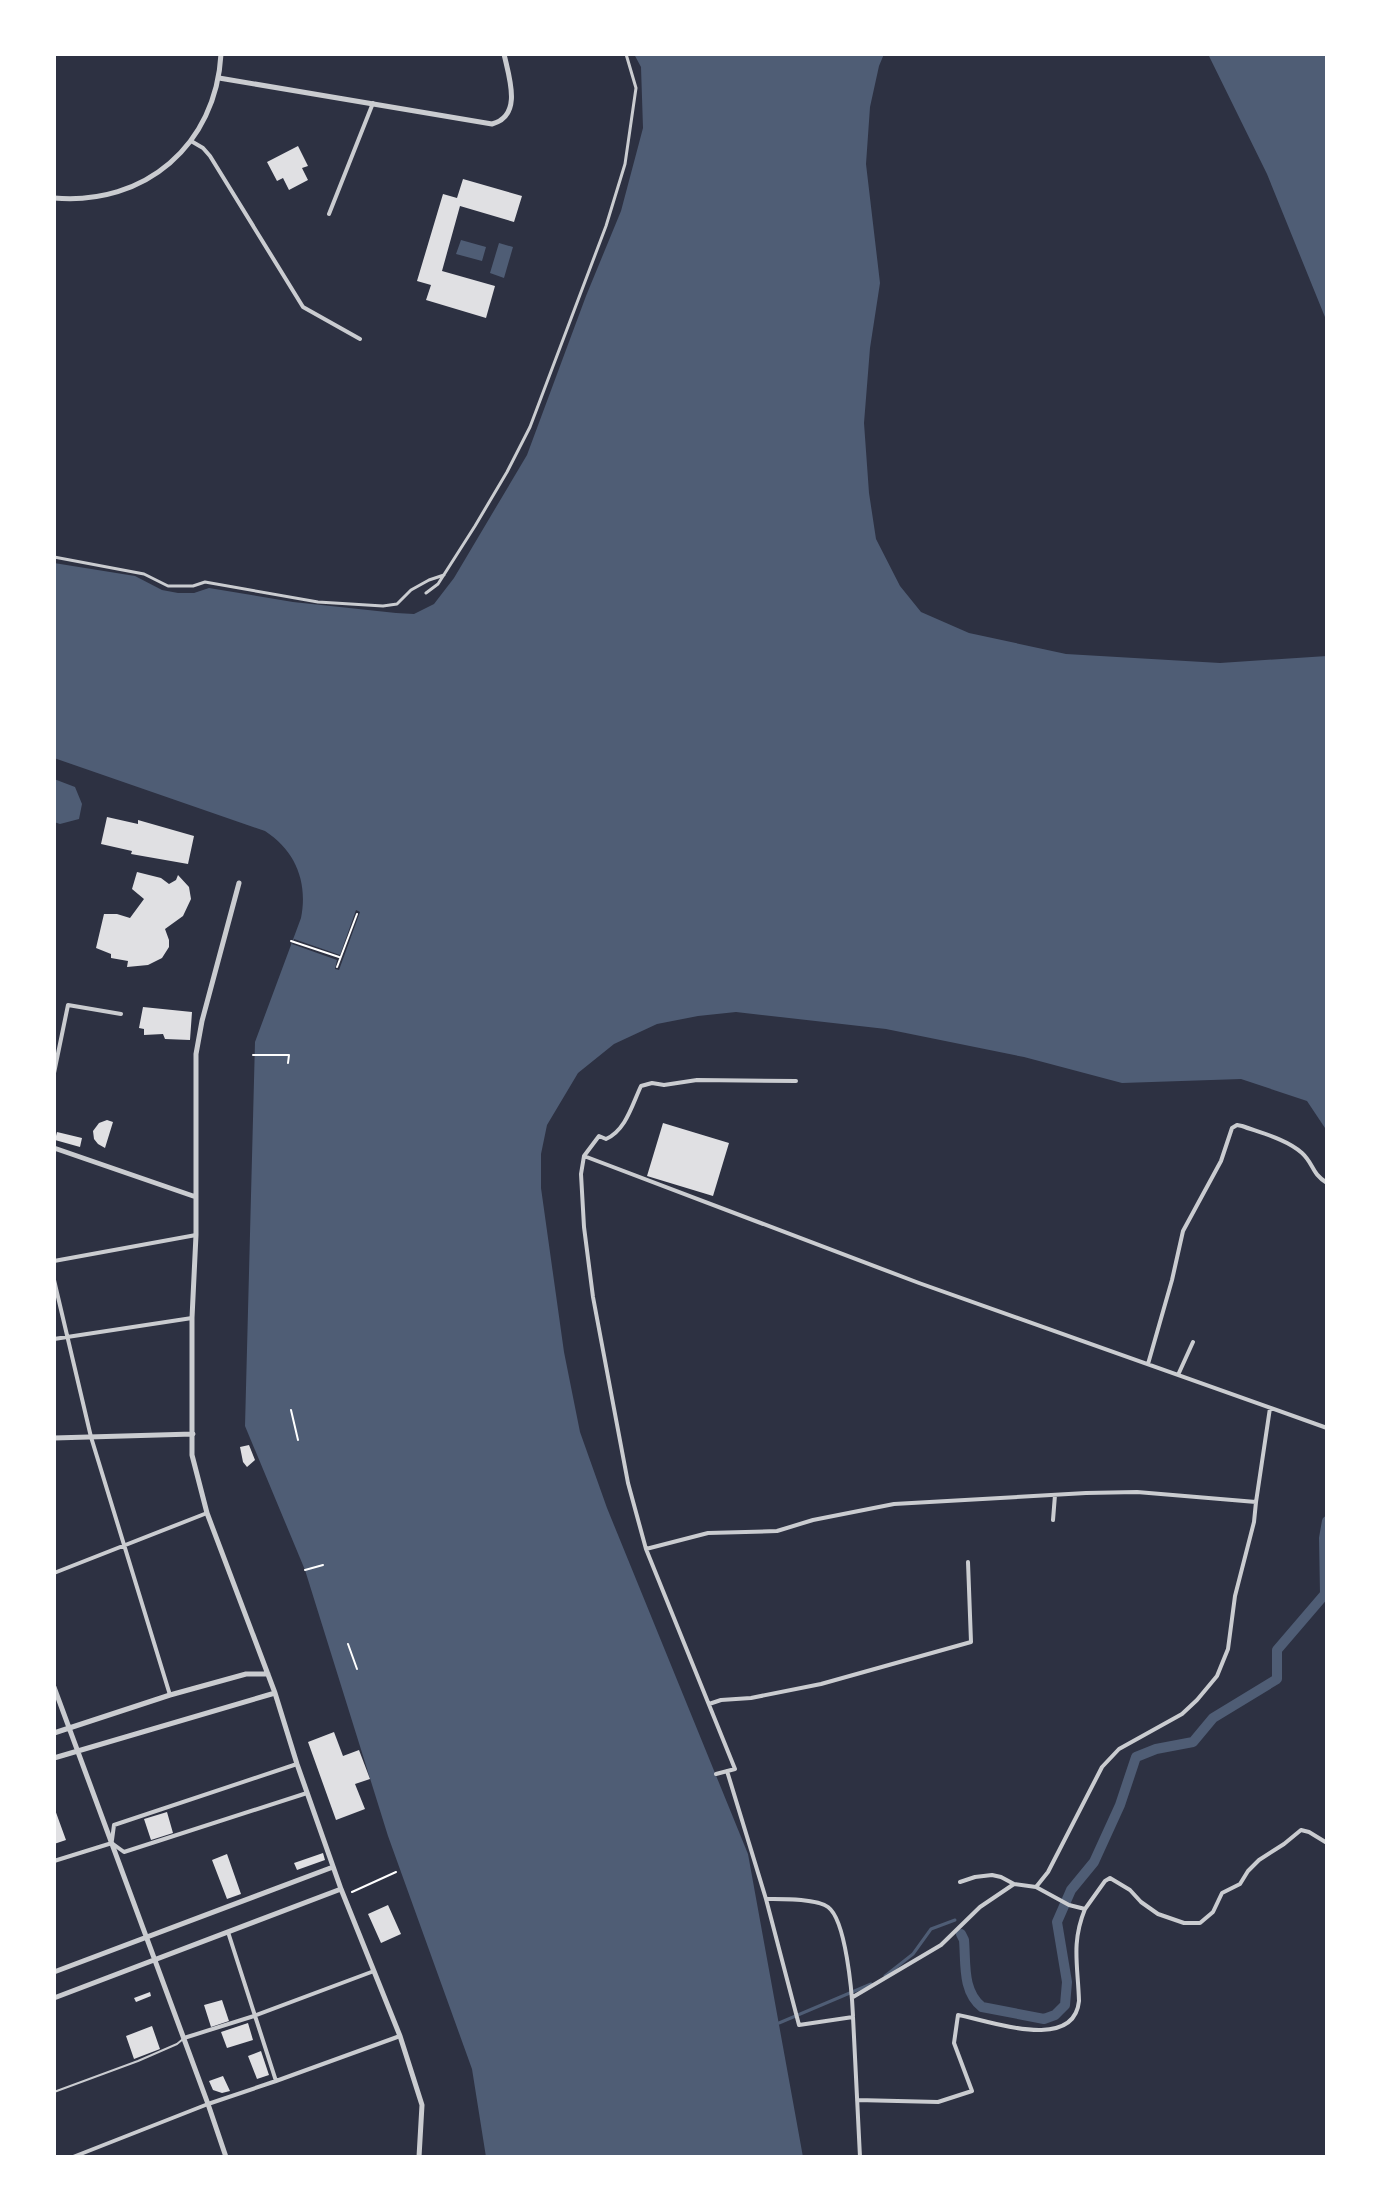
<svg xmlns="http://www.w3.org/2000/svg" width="1381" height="2211" viewBox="0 0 1381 2211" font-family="Quicksand,sans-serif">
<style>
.water{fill:#4f5d75}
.pier{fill:#2d3142}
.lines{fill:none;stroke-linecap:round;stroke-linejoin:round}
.stream{stroke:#4f5d75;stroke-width:3}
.canal{stroke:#4f5d75;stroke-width:10}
.building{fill:#e0e0e3}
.path{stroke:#fff;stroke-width:2}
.service{stroke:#caccd0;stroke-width:2}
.pedestrian{stroke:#caccd0;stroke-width:3}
.minor{stroke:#caccd0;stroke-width:4}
.tertiary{stroke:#caccd0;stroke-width:5}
</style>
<rect width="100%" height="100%" fill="#2d3142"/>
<path class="water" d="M634,54H884L879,66L870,107L866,164L880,283L870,348L864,423L869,493L876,539L900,586L921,612L969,633L1066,654L1220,663L1327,656V1131L1307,1101L1241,1079L1122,1083L1024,1057L886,1029L736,1012L698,1016L657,1024L614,1044L578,1073L547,1125L541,1154V1188L564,1352L580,1432L607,1508L748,1854L803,2157H486L472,2069L388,1836L305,1570L245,1426L255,1042L301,918C308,883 296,851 265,831L54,758V563L135,576L162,590L178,593H194L209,588L293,602L396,613L414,614L434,604L454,578L527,455L586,296L621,211L643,128L641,67Z
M1208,54H1327V322L1267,174Z
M461,240L486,247L482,261L456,254Z
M499,243L513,247L504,278L490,273Z
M54,779L75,787L82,804L79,819L60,824L54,822Z"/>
<path class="pier" d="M356,910L360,912L339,970L335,969L337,960L292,944L294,939L340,955Z"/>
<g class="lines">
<path class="stream" d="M885,1976L913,1954L931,1929L955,1920
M779,2023L871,1984"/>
<path class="canal" d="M961,1934L964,1940C966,1963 962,1991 982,2007L1044,2019L1055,2015L1065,2005L1067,1982L1057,1922L1071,1890L1094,1862L1120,1805L1136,1757L1156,1749L1193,1742L1213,1718L1277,1679V1650L1325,1594L1324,1538L1327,1521"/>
</g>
<path class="building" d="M298,146L308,166L302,168L308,180L289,190L283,178L277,181L267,162Z
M463,179L522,196L514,222L460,206L442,271L495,286L486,318L426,300L431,285L417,281L443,194L457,198Z
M107,817L138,824V820L194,836L188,864L131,854L132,851L101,844Z
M137,872L161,878L169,884L176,880L178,875L189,887L191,899L183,916L165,929L169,940V947L162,958L148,965L127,967L128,961L111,958V954L96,948L104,914H117L130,918L144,899L132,889Z
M143,1007L192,1012L190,1040L165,1039L163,1034L144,1035V1029L139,1028Z
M107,1120L113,1122L105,1148L98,1144L94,1139L93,1131L99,1123Z
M663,1123L729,1143L713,1196L647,1176Z
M57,1132L82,1138L80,1147L55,1140Z
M249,1445L255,1460L247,1467L243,1462L240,1447Z
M334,1732L343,1756L359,1750L370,1779L355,1784L365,1809L336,1820L308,1742Z
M54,1807L66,1840L54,1844Z
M167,1812L173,1833L151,1840L144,1819Z
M323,1853L325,1860L297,1870L294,1863Z
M227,1854L241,1894L227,1899L212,1860Z
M388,1905L401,1934L381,1943L368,1914Z
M150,1992L151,1996L136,2002L134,1998Z
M222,2000L229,2021L211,2027L204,2005Z
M248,2023L253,2040L227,2048L221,2032Z
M152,2026L160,2049L134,2059L126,2036Z
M261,2051L269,2075L257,2079L248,2056Z
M223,2076L230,2091L222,2093L213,2090L209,2081Z"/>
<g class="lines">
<path class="path" d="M291,941L339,957
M337,967L357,914
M253,1055H289L288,1063
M291,1410L298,1440
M305,1570L323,1565
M348,1644L357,1669
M352,1892L396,1872"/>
<path class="service" d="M54,2092L138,2061L177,2044L183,2039"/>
<path class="pedestrian" d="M54,557L144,574L168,586H193L205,582L318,602L383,606L397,604L411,590L429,580L444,575
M426,593L438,584L475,526L507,472L530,427L606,226L625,164L636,88L626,54"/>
<path class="minor" d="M191,141L203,148L210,156L303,307L360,339
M329,214L373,103
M54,1073L68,1005L121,1014
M584,1156L599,1136L606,1139C626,1130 632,1105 641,1086L652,1083L664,1085L697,1080L796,1081
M54,1261L196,1235
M54,1280L91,1437L170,1695
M54,1339L192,1318
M1148,1364L1172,1280L1183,1231L1221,1161L1232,1128L1237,1125L1242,1126C1261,1133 1286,1139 1302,1153C1314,1164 1311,1173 1327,1183
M1178,1375L1193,1342
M1256,1502L1270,1408
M1053,1520L1055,1495
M646,1549L708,1533L777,1531L813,1520L894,1504L1086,1493L1137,1492L1256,1502L1254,1522L1235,1596L1228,1649L1217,1676L1197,1700L1182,1714L1119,1749L1102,1767L1048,1872L1036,1887L1014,1884L1001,1877L992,1875L975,1877L960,1882
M54,1573L207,1513
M709,1704L721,1700L751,1698L821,1684L971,1642L968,1562
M727,1771L766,1899L799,2025L853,2017L860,2157
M716,1774L735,1769L646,1549L628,1483L593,1297L584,1227L581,1174L584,1156L919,1283L1327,1428
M112,1840L114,1825L297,1764
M113,1844L124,1852L307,1793
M54,1861L112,1843
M766,1899C781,1899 816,1898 828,1907C846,1920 852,1993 853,2016
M1085,1909L1105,1881L1110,1878L1130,1890L1141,1902L1158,1914L1184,1923H1200L1213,1912L1222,1893L1240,1884L1248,1871L1259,1860L1284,1844L1301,1830L1309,1832L1327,1843
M228,1932L276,2081
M853,1997L941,1945L980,1907L1014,1884
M184,2038L254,2016L374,1971
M857,2100L938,2102L972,2091L954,2043L958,2015C988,2020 1074,2053 1079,2001C1078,1966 1071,1943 1085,1909L1069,1905L1036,1887
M73,2157L208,2104L276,2081L400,2036"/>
<path class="tertiary" d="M219,78L492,124C523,116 509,77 504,54
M54,198C145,206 216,145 221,54
M239,883L202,1021L196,1054V1235L192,1318V1455L207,1513L275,1693L297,1764L341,1889L400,2036L422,2105L419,2157
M54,1148L196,1197
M54,1438L193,1434
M54,1687L208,2104L226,2157
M54,1733L170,1695L246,1674H268
M54,1758L275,1693
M54,1972L333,1867
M54,1998L341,1889"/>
</g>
<rect width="1381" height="2211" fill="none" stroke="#ffffff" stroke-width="112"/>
</svg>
